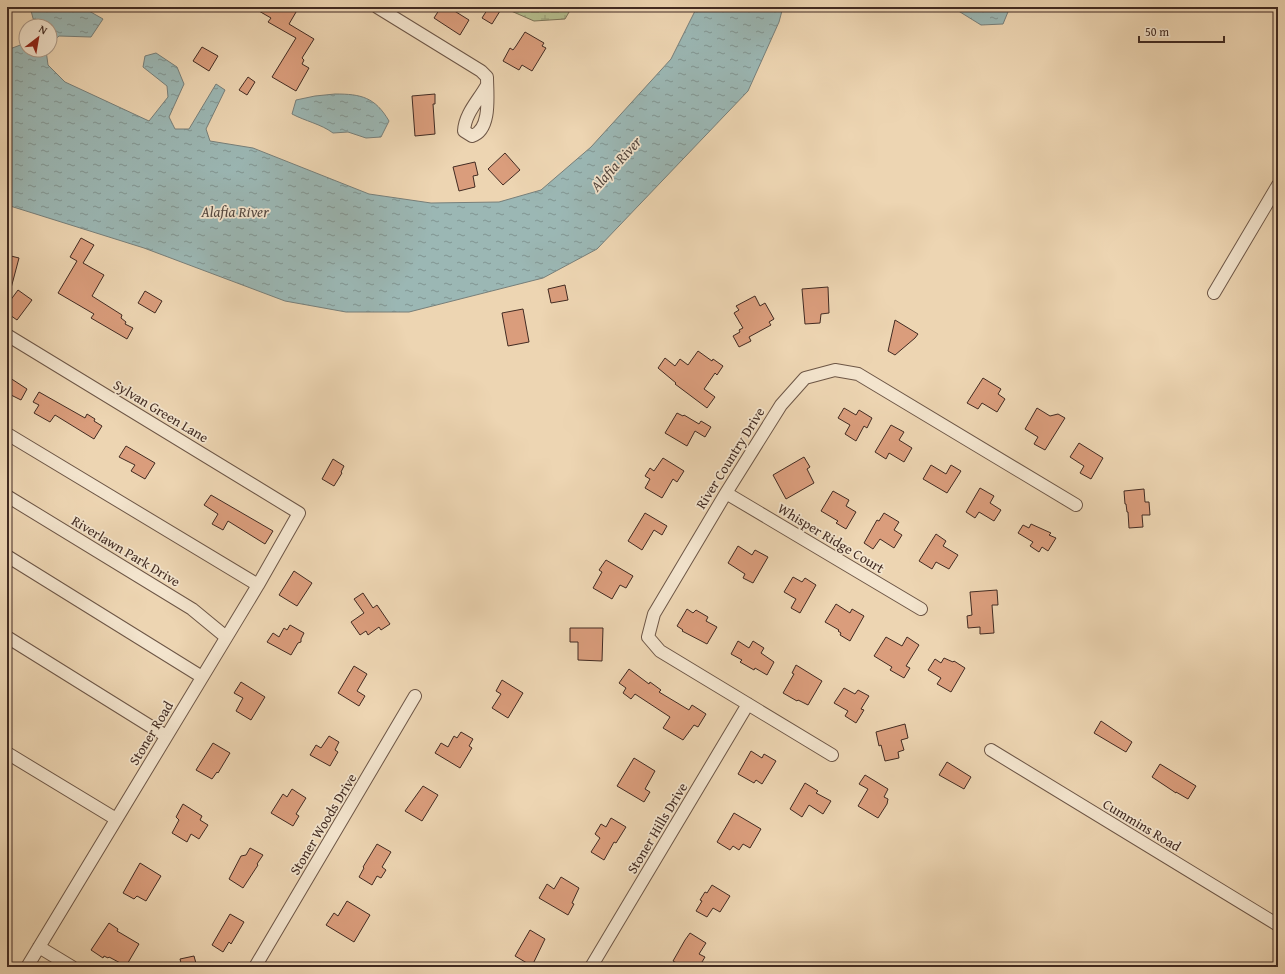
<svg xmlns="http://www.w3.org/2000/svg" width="1285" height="974" viewBox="0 0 1285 974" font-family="'Gentium Book Plus',serif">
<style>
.wetland{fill:url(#wetland-marsh);stroke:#7c7458}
.water{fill:url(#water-ripples);stroke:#777f7a}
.building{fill:#da9d7c;stroke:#422b22}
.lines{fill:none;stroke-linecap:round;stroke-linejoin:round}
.minor-casing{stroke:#6d5646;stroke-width:14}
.minor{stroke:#f3e4cd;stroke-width:12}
.labels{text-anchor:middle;stroke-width:3.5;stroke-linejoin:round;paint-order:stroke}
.street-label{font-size:14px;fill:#422b22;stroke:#f3e4cd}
.water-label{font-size:15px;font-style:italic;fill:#54473f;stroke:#f3e4cd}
</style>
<defs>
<pattern id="wetland-marsh" width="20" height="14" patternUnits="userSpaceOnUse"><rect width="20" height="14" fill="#b5be8e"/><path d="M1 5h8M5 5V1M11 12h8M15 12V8" fill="none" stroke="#959b74"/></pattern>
<pattern id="water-ripples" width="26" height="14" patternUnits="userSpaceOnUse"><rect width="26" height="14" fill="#9bb7b4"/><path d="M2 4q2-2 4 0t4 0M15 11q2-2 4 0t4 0" fill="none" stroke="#809592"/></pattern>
</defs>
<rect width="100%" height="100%" fill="#edd5b2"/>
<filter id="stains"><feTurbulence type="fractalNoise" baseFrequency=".005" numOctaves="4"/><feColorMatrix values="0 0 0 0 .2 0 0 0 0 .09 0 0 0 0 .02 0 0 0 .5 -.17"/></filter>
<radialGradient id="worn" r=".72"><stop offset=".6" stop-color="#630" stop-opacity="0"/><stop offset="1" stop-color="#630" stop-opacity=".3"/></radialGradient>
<path class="wetland" d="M502,7H572L565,19L534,21Z"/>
<path class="water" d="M30,7H82L103,19L91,37L59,36L50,44V26H32L34,22Z
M697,7H783L779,22L748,91L597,249L543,278L409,312H346L285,301L144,248L7,205V50L23,44L26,39V50H46L48,65L65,82L149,121L168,97L167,86L143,67L145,56L156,53L177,67L184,84L169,117L175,129H189L216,84L225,90L206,129L210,141L253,148L369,194L431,203L499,202L541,190L591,147L671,59Z
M952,7H1010L1003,24L981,25Z
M335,94C361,94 375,97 389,121L381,137L366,138L348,132L333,133C321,124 305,121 292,114L296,100L315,96Z"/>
<path class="building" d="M252,7H299L289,24L314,39L302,58L304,60L302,64L309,68L296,91L272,77L296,38L268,22L271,18Z
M441,7H448L469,20L460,35L434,18Z
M489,7H493L500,11L492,24L482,18Z
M525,32L544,43L542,46L546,48L532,71L522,65L519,70L503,61L510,48L513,50L516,46Z
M202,47L218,56L209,71L193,61Z
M248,77L255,82L247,95L239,90Z
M435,94V104H433L435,134L415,136L412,96Z
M505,153L520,170L503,185L488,169Z
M475,162L478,175L473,176L475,187L459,191L453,167Z
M81,238L94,245L83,263L104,275L92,296L122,315L121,318L126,322L125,324L133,328L127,339L91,318L94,314L58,293L77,261L70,257Z
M7,255L19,258L10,292H7Z
M565,285L568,300L551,303L548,289Z
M828,287L829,313L821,314L820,323L805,324L802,289Z
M18,290L32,300L17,320L7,313V305Z
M145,291L162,301L155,313L138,303Z
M755,296L760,306L765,303L774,319L769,322L771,325L749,337L751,341L739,347L733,336L740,332L739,330L743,328L734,313L739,310L736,306Z
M523,309L529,342L508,346L502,313Z
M895,320L918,334L915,338L895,355L888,351Z
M698,351L712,361L713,359L723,366L717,375L715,373L704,389L715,397L707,408L675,384L676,383L658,368L665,358L675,366L680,359L688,365Z
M7,376L27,389L21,400L7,393Z
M983,378L1001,389L998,394L1005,399L997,412L982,403L978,409L967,403Z
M39,392L85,418L87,414L95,419L94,421L102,426L94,439L55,415L50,422L34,413L39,405L33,402Z
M844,408L856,415L859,410L872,418L867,428L864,426L856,441L845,434L850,425L838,418Z
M1037,408L1050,416L1058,414L1065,418L1045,450L1034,444L1038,437L1025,429Z
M677,413L683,416L684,415L699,424L701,421L711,427L705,437L695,431L687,446L665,433Z
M891,425L904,432L899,440L912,448L904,462L889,453L886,459L875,452Z
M1079,443L1103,458L1091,479L1080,473L1084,466L1070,457Z
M126,446L155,463L145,479L131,471L135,465L119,457Z
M804,457L810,467L807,469L814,483L786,499L773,475Z
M663,458L684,471L677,482L673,479L662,498L645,488L650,479L645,476L650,468L654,471Z
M333,459L344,466L341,472L342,473L334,486L322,479Z
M931,465L946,474L951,465L961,471L947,493L923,479Z
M980,488L994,496L990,503L1001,510L994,521L979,512L975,518L966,512Z
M1144,489L1145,502H1149L1150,515H1142L1143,527L1129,528L1128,512H1127L1126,504H1125L1124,491Z
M833,491L849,500L846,506L856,512L846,529L836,523L838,521L821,511Z
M211,495L273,531L265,544L228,521L223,530L212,524L218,514L204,505Z
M645,513L667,526L662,535L654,530L642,550L628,541Z
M884,513L899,522L894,530L902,535L894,548L880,539L873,549L864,543L877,520L879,521Z
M1031,524L1051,533L1049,535L1056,538L1048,551L1042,547L1039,552L1030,546L1033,542L1018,533L1023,525L1029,528Z
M936,534L946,541L943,546L958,555L949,569L936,562L932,569L919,561Z
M738,546L752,555L755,550L768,557L753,583L743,578L745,574L728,563Z
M606,560L633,576L626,588L620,585L612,599L593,588L602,572L599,570Z
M294,571L312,583L297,606L279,595Z
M793,577L802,582L805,578L816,585L800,613L791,608L796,599L784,592Z
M997,590L998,605H992L994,633L980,634V627L968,628L967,616L972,615L970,592Z
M363,593L373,608L377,605L390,624L381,630L379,627L368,635L366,631L360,635L351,622L364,613L354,599Z
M836,604L850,613L852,609L864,616L850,641L840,635L841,633L838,631L839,630L825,622Z
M687,609L693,613L696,610L708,617L706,621L717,627L707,644L682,631L683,630L677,626Z
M290,625L304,633L301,639V642L298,643L291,655L267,642L273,633L279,637L284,628L287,630Z
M570,628H603L602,661L578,660V642H570Z
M886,637L902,646L907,637L919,645L906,666L910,668L904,678L890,670L892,667L874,656Z
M738,641L749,648L753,641L764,648L761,653L774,662L767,675L755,668L754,670L740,662L742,660L731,654Z
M944,658L953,662L954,661L965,668L951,692L937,684L941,678L928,670L935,659L941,663Z
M796,665L822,681L808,705L798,700L797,701L783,693L794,674L792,673Z
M354,666L367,674L357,691L365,696L359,706L338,693Z
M629,669L649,684L650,682L661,690L659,692L689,710L692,705L706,714L698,727L694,725L683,740L663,728L670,717L635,694L631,699L623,693L626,688L619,683Z
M502,680L523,693L508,718L492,708L501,694L496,691Z
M241,682L265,697L251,720L236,711L243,698L234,693Z
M844,688L855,694L858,690L869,696L861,709L864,710L856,723L845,716L848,711L834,703Z
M1101,721L1132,742L1126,752L1094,733Z
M905,724L908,738L901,740L904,750L898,752L899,758L885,761L881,745L879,746L876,732Z
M461,732L473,739L469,746L472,748L460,768L435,753L441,743L448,747L454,736L457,738Z
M329,736L339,742L335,750L338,752L330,766L310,755L316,745L321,748Z
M213,743L230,753L218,773L217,772L212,779L196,770Z
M751,751L762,758L764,754L776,761L762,784L756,780L754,783L738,774Z
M634,758L655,771L645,789L650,792L644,802L617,786Z
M947,762L971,777L964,789L939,775Z
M1160,764L1196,786L1188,799L1176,792V793L1152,777Z
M865,775L888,789L884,797L888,799L887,804L878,818L858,806L868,789L859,784Z
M805,783L818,791L816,793L831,801L823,814L809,805L802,817L790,809Z
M423,786L438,795L422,821L405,811Z
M292,789L306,798L296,814L299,816L293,826L271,813L283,794L287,797Z
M183,804L202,816L200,820L208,825L199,839L191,834L187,842L172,833L179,820L176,817Z
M734,813L761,829L750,848L743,844L739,850L733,846L730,850L717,842Z
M611,818L626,827L616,843L614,842L604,860L591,852L600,838L595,834L601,824L606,827Z
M377,844L391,852L382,867L386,870L381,878L377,876L372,885L359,877L364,868L363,867Z
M250,848L263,855L257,864L258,865L243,888L229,879L241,856L246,855Z
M140,863L161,876L146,901L137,896L134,899L123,893Z
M561,877L579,888L572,903L574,904L568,915L539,898L547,884L554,889Z
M712,885L730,896L720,912L713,908L707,917L696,911L702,901L700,900L705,892L707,893Z
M347,901L370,915L354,942L326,925L334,913L338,916Z
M230,914L244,922L231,944L229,942L223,952L212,945Z
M109,923L118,929L117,931L139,944L126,966L109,957L108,958L104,956L103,958L91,950Z
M530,930L545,939L532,966L515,956Z
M690,933L706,943L699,954L705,957L699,967L694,964L692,967H684L673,961L685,940Z
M194,956L197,967H182L180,959Z"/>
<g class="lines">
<g class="minor-casing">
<path id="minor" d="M377,7L481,71L487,77C487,93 492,130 472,136L464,131C465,113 479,100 487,85
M1214,293L1278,185
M7,335L299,513L258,585L27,967
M7,435H9L258,585
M726,493L921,609
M7,496L192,609L226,637
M7,556L202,677
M7,637L166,736
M991,750L1278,925
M7,753L116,819
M832,755L660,651L648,637L654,614L726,493L781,405L805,378L835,370L858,374L1076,505
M39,947L72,967
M255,967L415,696
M591,967L748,704"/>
</g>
<use href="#minor" class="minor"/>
</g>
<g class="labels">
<g class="street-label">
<text transform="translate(161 411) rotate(31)" y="5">Sylvan Green Lane</text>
<text transform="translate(730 458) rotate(-58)" y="5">River Country Drive</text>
<text transform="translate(831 538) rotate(31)" y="5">Whisper Ridge Court</text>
<text transform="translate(126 551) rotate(31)" y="5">Riverlawn Park Drive</text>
<text transform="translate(151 733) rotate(-59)" y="5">Stoner Road</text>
<text transform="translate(323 824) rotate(-59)" y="5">Stoner Woods Drive</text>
<text transform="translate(1142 825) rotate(31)" y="5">Cummins Road</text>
<text transform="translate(657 828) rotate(-59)" y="5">Stoner Hills Drive</text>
</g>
<g class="water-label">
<text transform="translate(616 164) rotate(-48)" y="5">Alafia River</text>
<text x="235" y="217">Alafia River</text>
</g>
</g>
<rect width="1285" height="974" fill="none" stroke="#edd5b2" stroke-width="24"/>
<rect x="8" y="8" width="1269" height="958" fill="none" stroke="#422b22" stroke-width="2"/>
<rect x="12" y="12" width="1261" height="950" fill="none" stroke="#422b22"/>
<g transform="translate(38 38) rotate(31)"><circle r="19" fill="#f3e4cd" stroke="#ac9a89"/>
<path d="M0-3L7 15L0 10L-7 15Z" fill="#8f2418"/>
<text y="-6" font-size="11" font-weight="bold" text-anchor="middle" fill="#422b22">N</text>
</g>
<path d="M1139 36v6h85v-6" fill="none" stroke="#422b22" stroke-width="2"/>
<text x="1145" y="36" font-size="12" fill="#422b22" stroke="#f3e4cd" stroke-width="3" paint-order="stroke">50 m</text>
<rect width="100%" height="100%" filter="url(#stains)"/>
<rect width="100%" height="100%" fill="url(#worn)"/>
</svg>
